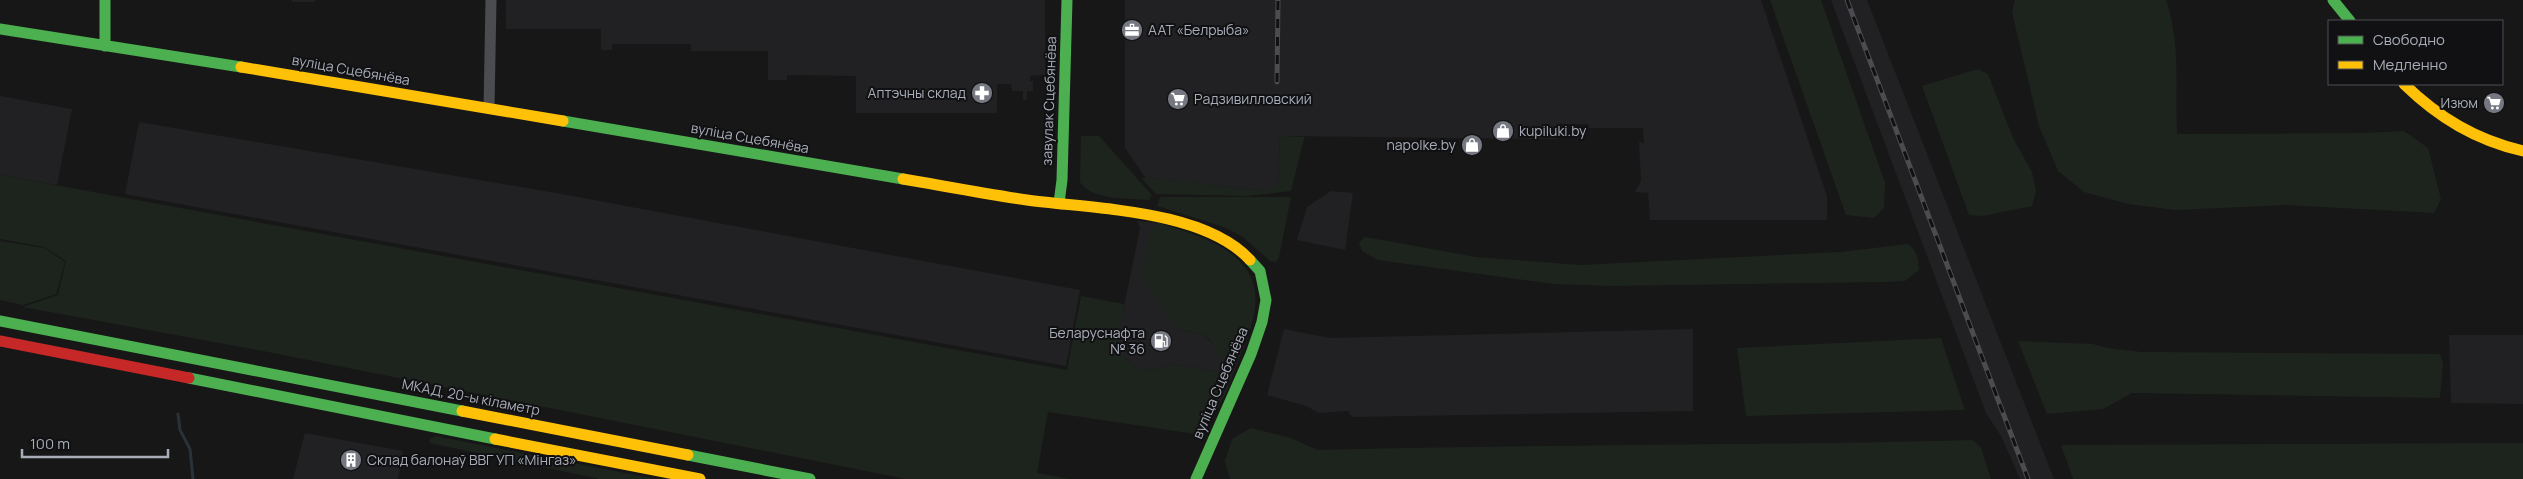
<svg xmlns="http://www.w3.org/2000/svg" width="2523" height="479" viewBox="0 0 2523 479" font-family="Manrope,sans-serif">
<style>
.built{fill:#212123}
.green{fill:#1d241e}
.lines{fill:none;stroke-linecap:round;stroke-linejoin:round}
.stream{stroke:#2a3239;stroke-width:3}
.street{stroke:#4b4c50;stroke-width:11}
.fast{stroke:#4caf50;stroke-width:11}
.slow{stroke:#ffc107;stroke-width:11}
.jam{stroke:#c62828;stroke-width:11}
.rail-casing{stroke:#4b4c4f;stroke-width:5}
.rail{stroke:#111113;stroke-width:3;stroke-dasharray:9;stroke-linecap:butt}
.labels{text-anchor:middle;stroke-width:4;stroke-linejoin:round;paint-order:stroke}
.poi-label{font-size:14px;fill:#a8adb8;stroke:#111113;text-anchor:start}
.street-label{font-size:14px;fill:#a8adb8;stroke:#111113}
</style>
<rect width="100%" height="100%" fill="#171717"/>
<path class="built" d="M292,0H470H315V2H292Z
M506,0H1045V75L1030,76V81H1033V91H1027V100H1023V91H1012L1011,84H997V113H856V76L787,75V80H768V51H691V44H612V50H601V29H506Z
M1125,0H1761L1827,196V220H1650L1648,193L1635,192L1641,181L1639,142L1644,143L1643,128H1589L1588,124H1558V139L1280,136L1278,183L1263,191L1145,177L1125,148Z
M1831,0H1867L2054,479H2020L2001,436L1986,413Z
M0,96L72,109L57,185L0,175Z
M139,122L556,193L1080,290L1066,366L125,194Z
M1331,191L1353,193L1345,250L1297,240L1307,207Z
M1137,221L1159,223L1175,328L1204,335L1231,363L1239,359L1226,393L1225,376L1220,372L1173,364L1151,370L1142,369L1132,364L1121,353L1118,344V336L1140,228Z
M1284,329L1330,338L1693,329V411L1352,417L1348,411L1319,413L1306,406L1267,395Z
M2449,335H2523V404L2451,403Z
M305,433L403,451L398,479H293Z"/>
<path class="green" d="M1770,0H1821L1885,183L1884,208L1874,218L1846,215Z
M2015,0H2166C2181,43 2175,90 2177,134L2363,133L2404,131L2428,148L2441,199L2434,213L2287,205L2176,210L2128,204L2084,192L2058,171L2039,126L2012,12Z
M1978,69L1988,74L2013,138L2032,172L2036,191L2032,206L1982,216L1969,215L1922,86Z
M1081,136H1099L1152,195L1149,200C1129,198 1092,201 1080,182Z
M1280,136L1304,137V139L1291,191L1247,196L1156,194L1142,179L1146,177L1263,191L1278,183Z
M0,175L1067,370L1081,296L1124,304L1118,344L1126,359L1132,364L1142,369L1151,370L1173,364L1220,372L1225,376L1226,393L1202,435L1048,412L1037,473L1071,479H906L263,351L23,307L58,295L66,261L44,247L0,239Z
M1160,197H1291L1279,257L1276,262L1270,261L1243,237L1224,227L1157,206Z
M1159,223C1201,236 1262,253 1255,308C1253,325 1245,343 1239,359L1231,363L1219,355L1210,340L1204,335L1175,328L1144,281L1142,272L1151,228Z
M1365,237L1476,257L1580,265L1840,252L1908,244C1918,251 1918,259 1919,270L1905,281L1886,282L1612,286L1554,284L1378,260L1362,251L1359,243Z
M0,241L44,248L65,262L56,294L23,305L0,300Z
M1941,338L1965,410L1746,416L1737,348Z
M2018,341L2093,344L2107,348L2142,352L2440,354L2443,364L2440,398L2132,393L2103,409L2047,414Z
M1251,428L1291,438L1317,450C1536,444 1754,446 1973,440L1981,448L1991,479H1230L1225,461L1232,439Z
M435,436L656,479H600L429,443L430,439Z
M2523,443V479H2073L2061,445Z"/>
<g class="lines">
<path class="stream" d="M178,414L180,430L190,449L193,479"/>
<path class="street" d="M489,108L491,0"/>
<path class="fast" d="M105,0V46
M2333,0L2350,21
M0,29L241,67
M563,121L903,179
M1059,203L1062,180L1067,0
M0,321L462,411
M189,378L495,439
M688,455L810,479
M1196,479L1251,354L1262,322L1266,300L1260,271L1250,260"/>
<path class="slow" d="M241,67L563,121
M2404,84C2439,118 2476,140 2523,151
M903,179C944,186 986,194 1027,200C1092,209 1203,209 1250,260
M462,411L688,455
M495,439L700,479"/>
<path class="jam" d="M0,341L189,378"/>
<g class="rail-casing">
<path id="rail" d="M1847,0L2028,479
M1277,82L1278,0"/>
</g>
<use href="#rail" class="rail"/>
</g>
<defs>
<g id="office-disc" transform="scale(1.125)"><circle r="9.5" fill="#757880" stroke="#111113"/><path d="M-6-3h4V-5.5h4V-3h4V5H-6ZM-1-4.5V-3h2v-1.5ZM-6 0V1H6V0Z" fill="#fff"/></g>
<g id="pharmacy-disc" transform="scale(1.125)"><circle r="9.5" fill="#757880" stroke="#111113"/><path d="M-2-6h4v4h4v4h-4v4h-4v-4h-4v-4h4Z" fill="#fff"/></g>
<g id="supermarket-disc" transform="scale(1.125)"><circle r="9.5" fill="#757880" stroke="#111113"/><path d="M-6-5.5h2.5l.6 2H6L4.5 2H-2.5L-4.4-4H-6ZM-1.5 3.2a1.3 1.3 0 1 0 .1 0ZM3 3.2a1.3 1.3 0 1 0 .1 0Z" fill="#fff"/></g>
<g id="shop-disc" transform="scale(1.125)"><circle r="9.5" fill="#757880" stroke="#111113"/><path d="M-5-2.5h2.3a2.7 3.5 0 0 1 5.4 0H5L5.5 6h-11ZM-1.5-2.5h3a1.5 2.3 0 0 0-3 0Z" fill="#fff"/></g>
<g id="fuel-disc" transform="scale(1.125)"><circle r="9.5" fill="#757880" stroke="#111113"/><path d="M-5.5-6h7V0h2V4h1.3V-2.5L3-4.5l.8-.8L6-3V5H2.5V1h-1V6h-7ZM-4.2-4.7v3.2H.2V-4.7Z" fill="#fff"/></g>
<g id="building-disc" transform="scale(1.125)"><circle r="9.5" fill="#757880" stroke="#111113"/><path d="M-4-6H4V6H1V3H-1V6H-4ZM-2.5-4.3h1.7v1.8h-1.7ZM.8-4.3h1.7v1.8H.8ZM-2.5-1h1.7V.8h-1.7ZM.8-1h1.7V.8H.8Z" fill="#fff"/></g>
</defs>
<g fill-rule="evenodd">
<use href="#office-disc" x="1132" y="30"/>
<use href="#pharmacy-disc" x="982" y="93"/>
<use href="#supermarket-disc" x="1178" y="99"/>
<use href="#supermarket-disc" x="2494" y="103"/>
<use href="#shop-disc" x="1503" y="131"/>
<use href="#shop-disc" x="1472" y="145"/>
<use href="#fuel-disc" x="1161" y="341"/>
<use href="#building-disc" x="351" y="460"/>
</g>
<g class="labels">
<g class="poi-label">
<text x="1148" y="35">ААТ «Белрыба»</text>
<text x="966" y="98" text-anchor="end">Аптэчны склад</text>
<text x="1194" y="104">Радзивилловский</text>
<text x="2478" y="108" text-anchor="end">Изюм</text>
<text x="1519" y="136">kupiluki.by</text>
<text x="1456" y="150" text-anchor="end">napolke.by</text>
<text x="1145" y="338" text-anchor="end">Беларуснафта<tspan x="1145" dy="16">№ 36</tspan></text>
<text x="367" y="465">Склад балонаў ВВГ УП «Мінгаз»</text>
</g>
<g class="street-label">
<text transform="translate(351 70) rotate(10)" y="5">вуліца Сцебянёва</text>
<text transform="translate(1049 101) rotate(-88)" y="5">завулак Сцебянёва</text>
<text transform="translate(750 138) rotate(10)" y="5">вуліца Сцебянёва</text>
<text transform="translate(1220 383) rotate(-67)" y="5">вуліца Сцебянёва</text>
<text transform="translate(471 397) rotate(11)" y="5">МКАД, 20-ы кіламетр</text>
</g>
</g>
<rect x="2328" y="20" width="175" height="65" fill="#111113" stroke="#4d4f55"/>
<rect x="2338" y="36" width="25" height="8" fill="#4caf50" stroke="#4d4f55"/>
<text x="2373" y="45" font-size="15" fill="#a8adb8">Свободно</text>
<rect x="2338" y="61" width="25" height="8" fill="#ffc107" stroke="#4d4f55"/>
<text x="2373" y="70" font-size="15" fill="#a8adb8">Медленно</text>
<path d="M22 449v8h146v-8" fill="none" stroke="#a8adb8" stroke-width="2.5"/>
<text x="30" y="449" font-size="15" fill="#a8adb8" stroke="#111113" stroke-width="4" paint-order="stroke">100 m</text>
</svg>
